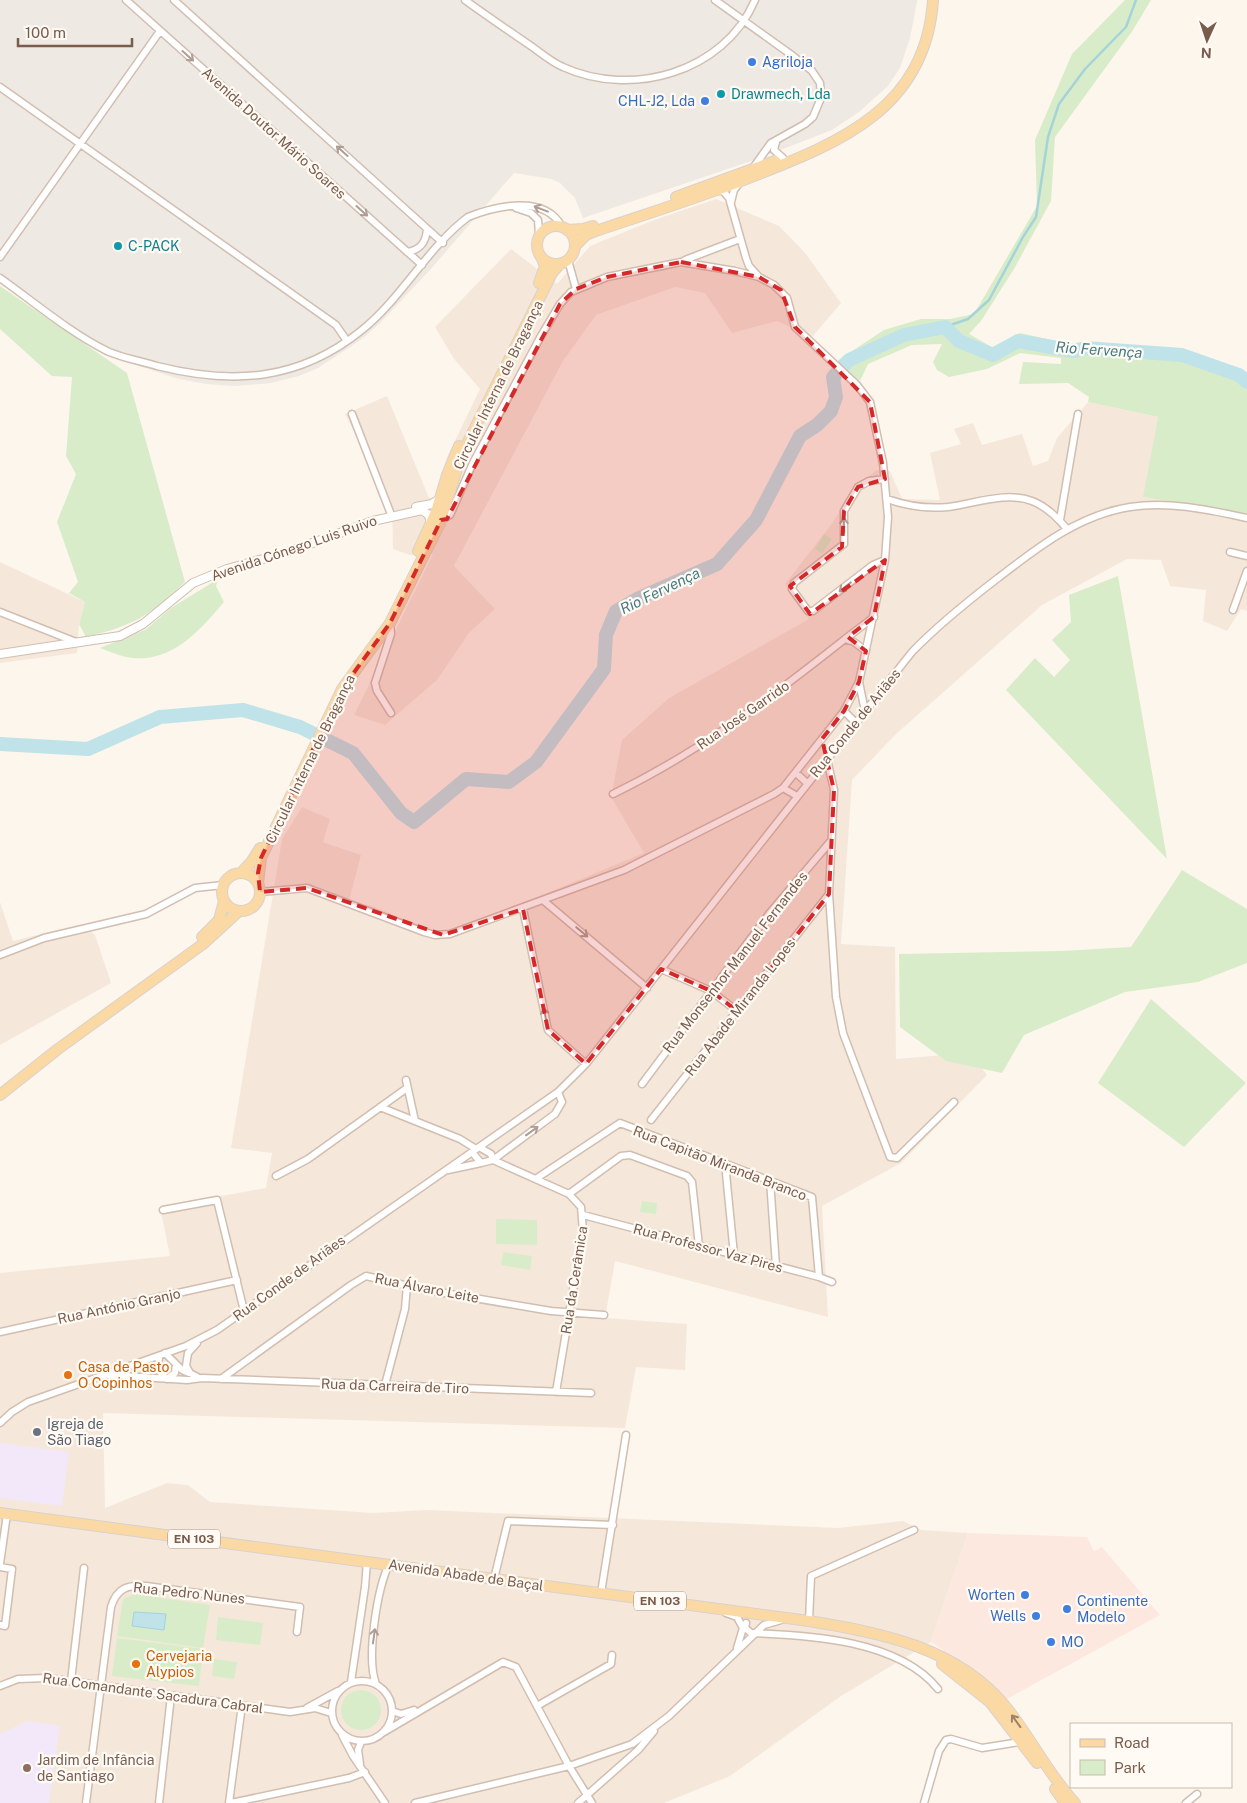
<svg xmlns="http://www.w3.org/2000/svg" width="1247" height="1803" viewBox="0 0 1247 1803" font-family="'Public Sans',sans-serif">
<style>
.residential{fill:#f5e8da}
.commercial{fill:#fde8e0}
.industrial{fill:#efe9e4}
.education{fill:#f3e8fa}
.green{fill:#d8ecc9}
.water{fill:#bfe3e8;stroke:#a5d3da}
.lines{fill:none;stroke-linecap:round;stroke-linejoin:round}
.stream{stroke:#a5d3da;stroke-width:2.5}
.river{stroke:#bfe3e8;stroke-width:14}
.minor-casing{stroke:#d1beb0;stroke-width:9}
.tertiary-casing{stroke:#d1beb0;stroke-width:10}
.primary-casing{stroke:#dad1cd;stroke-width:12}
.minor{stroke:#fff;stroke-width:6}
.tertiary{stroke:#fff;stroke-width:8}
.primary{stroke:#fbd9a5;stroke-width:10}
.oneway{stroke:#af9d94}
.oneway2{stroke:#a18267}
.marked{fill:#d62828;fill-opacity:0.2;stroke:#d62828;stroke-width:4;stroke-dasharray:10 6;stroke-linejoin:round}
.shop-dot{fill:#3f7fe0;stroke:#fffaf3;stroke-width:2}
.culture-dot{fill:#0f9aa8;stroke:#fffaf3;stroke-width:2}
.food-dot{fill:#e8710a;stroke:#fffaf3;stroke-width:2}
.worship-dot{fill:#6b7280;stroke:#fffaf3;stroke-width:2}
.education-dot{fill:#8d6e63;stroke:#fffaf3;stroke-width:2}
.labels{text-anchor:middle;stroke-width:4.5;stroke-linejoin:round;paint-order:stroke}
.shield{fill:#fffaf3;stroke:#a28b7f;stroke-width:1}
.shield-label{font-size:12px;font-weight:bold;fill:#7a5c4d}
.shop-label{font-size:14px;fill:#366cbe;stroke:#fffaf3;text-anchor:start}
.culture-label{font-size:14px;fill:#0d838f;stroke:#fffaf3;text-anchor:start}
.street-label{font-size:14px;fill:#7a5c4d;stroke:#fffaf3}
.food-label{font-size:14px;fill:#c56008;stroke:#fffaf3;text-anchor:start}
.worship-label{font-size:14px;fill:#5b616d;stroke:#fffaf3;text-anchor:start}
.education-label{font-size:14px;fill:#785e54;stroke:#fffaf3;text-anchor:start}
.water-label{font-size:15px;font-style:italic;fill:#437c86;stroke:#fffaf3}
</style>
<rect width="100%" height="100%" fill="#fdf6ec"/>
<path class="residential" d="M716,199L779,226L806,254L841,303L812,337L777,321L732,333L705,293L675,287L596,315L563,361L454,566L495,609L469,633L437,680L385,725L354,715L433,554L410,555L393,549L392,506L345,414L387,396L429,498L435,497L447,457L480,389L454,359L435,327L511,249L557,284L590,246L654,220Z
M1088,402L1158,417L1144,497L1247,514V611L1241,609L1227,631L1203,621L1206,590L1170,586L1161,560L1127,559L1042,605L896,734L852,780L841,944L895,947L896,1059L969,1053L987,1075L901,1163L822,1206L828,1317L615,1261L605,1318L687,1324L685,1370L636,1367L625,1428L103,1413L105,1508L167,1483L188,1485L210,1502L373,1513L427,1510L838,1528L903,1521L921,1530L968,1533L931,1642L841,1696L730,1776L664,1803H0V1273L170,1256L160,1207L266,1188L272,1153L231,1148L282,839L302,807L330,819L323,842L361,855L349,901L372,906L436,932H452L644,853L611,797L622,740L669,698L809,619L785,584L833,522L851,492L876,470L890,471L902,499L940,500L930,453L961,444L954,429L973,423L982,445L1022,434L1033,466L1048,461L1057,438Z
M0,562L85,602L79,624L77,653L0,663Z
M0,902L13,941L82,924L95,935L111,983L0,1045Z"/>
<path class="commercial" d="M968,1533L1087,1537L1094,1551L1102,1547L1160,1615L1005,1700L964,1665L931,1642Z"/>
<path class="industrial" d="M0,0H917V2L910,38L900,68L888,86L859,112L832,130L754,160L583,218L575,198L560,183L551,179L514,173L430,270L380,323L362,339L318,368L299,376L271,383L235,386L206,384L179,379L105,355L0,284Z"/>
<path class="education" d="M0,1443L69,1452L62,1506L0,1498Z
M28,1721L60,1726L49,1803H0V1734Z"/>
<path class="green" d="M1125,0H1151L1133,30L1055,137L1051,201L1014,269L981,321L969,334L992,347L1020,333L1074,345L1143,346L1193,353L1247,377V514L1143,497L1158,417L1088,402L1089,397L1068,383L1019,384L1023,362L1061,364V358L1020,353L987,369L949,377L937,370L933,362L942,344L912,345L868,364L860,381L834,363L884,330L921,319H950L974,314L1037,206L1035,140L1072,54Z
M0,286L127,373L185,582C149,616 135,625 86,637L79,624L85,602L69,593L78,582L57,522L76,474L66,456L72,377L52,376L0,329Z
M824,534L832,539L822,554L815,549Z
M1118,576L1167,859L1006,690L1035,658L1054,677L1070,660L1052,640L1071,622L1069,595Z
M218,579L216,586L224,602C198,632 171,665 126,657C118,655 109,651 100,648L145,630L171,608Z
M1182,870L1247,909V963L1198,982L1125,992L1024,1035L1002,1073L946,1061L900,1027L899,954L1062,951L1131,947Z
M1151,999L1246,1083L1184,1147L1098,1083Z
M642,1201L657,1203L656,1214L640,1212Z
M496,1219L537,1220V1245L496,1244Z
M503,1252L532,1256L530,1270L501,1265Z
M134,1594L210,1605L203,1648L117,1636L123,1599Z
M218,1617L263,1623L260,1645L216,1640Z
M117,1638L203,1649L199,1686L112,1676Z
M214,1659L237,1662L234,1679L212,1676Z
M341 1710a20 20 0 1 1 40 0a20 20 0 1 1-40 0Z"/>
<path class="water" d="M134,1612L166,1614L164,1630L132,1626Z"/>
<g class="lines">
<path class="stream" d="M945,327L968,319L989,300L1023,237L1036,217L1048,137L1059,104L1085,69L1126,27L1136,0"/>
<path class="river" d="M0,744L88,749L160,717L243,710L300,727L353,753L401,813L414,822L466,779L509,782L536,762L604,669L606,635L616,611L637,599L717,564L756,520L800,436L817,425L831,411L836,397L833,377L849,360L904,335L945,327L959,341L993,355L1018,341L1074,351L1085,348L1182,355L1239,375L1247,382"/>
<g class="minor-casing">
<path id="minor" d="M126,0L422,265
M174,0L443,243
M465,0C487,16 509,31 531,46C541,53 551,62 563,67C631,98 724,73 755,0
M715,0L793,56L812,71L820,83L821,98L813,117L805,124L771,143L753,168
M0,87L336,325L347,341
M776,142L774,150L783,158
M717,190L724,192L729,198L746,258L749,266L759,277
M731,202L734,190L740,182
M516,208L531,213L538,220L539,235
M407,252C421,250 426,242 427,229
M0,257L160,31
M568,260L576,289
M685,260L740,239
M0,278C34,302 69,332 107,351C122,358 141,361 157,366C233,385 299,381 362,330C402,298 427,248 468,217C496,206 545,194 562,227
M352,414L392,517
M885,479L869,481L858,487L854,494L844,511V544L794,583L792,589L808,611H813L873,565L885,560
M887,499C907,506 927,509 948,507C973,504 1007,491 1032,501C1045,506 1058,518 1067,529
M1060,520L1078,414
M1230,552L1247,556
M1233,610L1247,571
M0,612L76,642
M390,623L391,634L375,683L377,691L391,713
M845,639L874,617
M859,682L865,711
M844,711L856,723
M827,759L834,790L829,894L836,997L843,1033L852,1057L890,1157L897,1158L954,1102
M796,773L807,783
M783,788L797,796
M613,794C701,751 769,699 845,639L854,642L866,651
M260,892L307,888L424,932L435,935L450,934L624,870L774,794L783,788L844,711L859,682L885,560L888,517L883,463L870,402L857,385L795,327L787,298L774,285L759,277L735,271L681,262L607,277L571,292L560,304L541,336L473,463L450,515L441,520
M544,901L647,988
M523,909L548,1030L586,1064
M0,955L44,938L146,914L195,888L223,885
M661,969L711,991L737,1011
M406,1080L415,1121
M642,1084L769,914L830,842
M380,1107L460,1139L476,1149
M651,1120L829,894
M479,1147L491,1154L493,1160
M472,1152L481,1163L493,1160L555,1114L562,1102L558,1092
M493,1160L569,1194L581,1207L583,1231L556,1392
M725,1163L734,1255
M448,1170L481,1163
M276,1176L308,1159L407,1088
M537,1178L620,1123L812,1197L819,1277
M770,1180L776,1266
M569,1194L621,1156L630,1155L687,1176L692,1182L699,1246
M163,1210L217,1200L244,1311
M583,1215L819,1277L832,1282
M0,1332L237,1280
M197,1343L188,1353L186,1366L190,1373L199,1378
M165,1353L182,1370L189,1373
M159,1356L158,1370L167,1379L175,1373L176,1364
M108,1375L187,1380L202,1378L591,1393
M221,1379L351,1285L366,1276L421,1289L551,1311L604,1315
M385,1385L405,1309L407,1285
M0,1423L12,1412L28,1402L186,1346L217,1330L558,1092L586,1064L912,652C938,625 968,601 998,578C1038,547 1079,515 1130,507C1170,501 1209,510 1247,518
M0,1564L7,1514
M0,1567L12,1569L5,1626L0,1625
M494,1579L508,1521L613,1525
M601,1593L626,1435
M726,1613L737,1617L743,1628L737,1648
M809,1621L811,1576L914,1530
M746,1623L745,1628L751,1633C809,1635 899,1640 938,1689
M332 1711a30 30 0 1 1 60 0a30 30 0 1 1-60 0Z
M71,1681L84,1568
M351,1682L365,1587L367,1562
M376,1684C366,1658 377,1590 389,1564
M0,1686L18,1679L47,1678L290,1712L315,1708L331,1713
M537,1706L611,1664L612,1655
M307,1708L338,1691
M392,1711L401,1714L414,1710
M384,1732L503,1662L516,1667L569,1766L592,1803
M342,1735L353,1756L385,1803
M360,1764L358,1750L361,1742
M86,1803L111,1607C117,1588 127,1585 146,1586L300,1607L297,1632
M159,1803L171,1696
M229,1803L242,1705
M231,1803L349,1778L365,1772
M415,1803L569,1766L632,1744L669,1716L764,1625L781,1620
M578,1803L638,1750L654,1731
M924,1803L939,1751L946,1740L951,1739L982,1748L1020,1742
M1186,1803L1197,1794"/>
</g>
<g class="tertiary-casing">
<path id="tertiary" d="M416,507L432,504L440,499
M0,654L120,636L143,624L193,583L227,569L285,553L373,521L422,510L429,515L431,525"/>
</g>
<g class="primary-casing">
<path id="primary" d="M676,197L775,161
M537 245a19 19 0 1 1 38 0a19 19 0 1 1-38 0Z
M567,230L583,229L593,226
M575,246L586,235L593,232C646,214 701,197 754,176C841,142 926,108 933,0
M539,283L545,266L542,259
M418,551L436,512L447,475L459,446
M241,873L252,861L260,848
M222 892a19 19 0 1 1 38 0a19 19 0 1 1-38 0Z
M258,883L261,858L342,689L390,623L440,523L461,456L552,273L560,264
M202,937L219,920L224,901
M0,1095L58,1049L203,944L239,911
M0,1513L809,1621C881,1633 957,1647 1006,1707C1031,1738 1048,1774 1075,1803
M942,1664L990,1702L1037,1763
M1055,1789L1065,1803"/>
</g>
<use href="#minor" class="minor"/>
<use href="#tertiary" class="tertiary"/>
<use href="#primary" class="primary"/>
</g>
<defs><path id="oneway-shaft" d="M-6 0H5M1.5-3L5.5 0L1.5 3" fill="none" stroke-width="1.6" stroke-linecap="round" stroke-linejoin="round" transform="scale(1.25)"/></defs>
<g class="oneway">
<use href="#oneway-shaft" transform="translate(188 56) rotate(42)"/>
<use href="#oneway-shaft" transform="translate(342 151) rotate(-138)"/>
<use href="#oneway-shaft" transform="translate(541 209) rotate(-159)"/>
<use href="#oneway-shaft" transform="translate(362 211) rotate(42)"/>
<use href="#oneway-shaft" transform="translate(844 525) rotate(-91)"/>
<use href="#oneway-shaft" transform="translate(845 587) rotate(142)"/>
<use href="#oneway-shaft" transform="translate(582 932) rotate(40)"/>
<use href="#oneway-shaft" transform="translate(545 1015) rotate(-102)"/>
<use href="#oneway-shaft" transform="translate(532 1131) rotate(-36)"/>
<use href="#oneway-shaft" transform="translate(374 1636) rotate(-82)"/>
</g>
<use class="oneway2" href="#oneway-shaft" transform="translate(1016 1721) rotate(-126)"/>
<path class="marked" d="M681,262L759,277L781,290L795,327L870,402L885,479L858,487L844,511L842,547L790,586L810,614L885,560L874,617L848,637L866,651L859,682L844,711L822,739L834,790L829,894L737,1011L711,991L661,969L586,1064L548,1030L523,909L443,935L307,888L260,892L258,873L261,858L342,689L390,623L441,520L447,519L560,304L576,289L607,277Z"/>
<g class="shop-dot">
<circle cx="752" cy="62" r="5"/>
<circle cx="705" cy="101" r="5"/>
<circle cx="1025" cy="1595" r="5"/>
<circle cx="1067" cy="1609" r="5"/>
<circle cx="1036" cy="1616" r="5"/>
<circle cx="1051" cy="1642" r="5"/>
</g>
<g class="culture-dot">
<circle cx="721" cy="94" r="5"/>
<circle cx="118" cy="246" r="5"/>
</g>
<g class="food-dot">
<circle cx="68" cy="1375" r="5"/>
<circle cx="136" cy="1664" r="5"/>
</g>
<circle class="worship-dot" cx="37" cy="1432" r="5"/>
<circle class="education-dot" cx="27" cy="1768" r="5"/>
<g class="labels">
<g class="shield">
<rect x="168" y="1529.5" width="52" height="19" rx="4"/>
<rect x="634" y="1591.5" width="52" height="19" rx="4"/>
</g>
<g class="shield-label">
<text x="194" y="1543">EN 103</text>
<text x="660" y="1605">EN 103</text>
</g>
<g class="shop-label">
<text x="762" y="67">Agriloja</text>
<text x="695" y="106" text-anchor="end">CHL-J2, Lda</text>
<text x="1015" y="1600" text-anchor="end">Worten</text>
<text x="1077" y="1606">Continente<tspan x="1077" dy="16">Modelo</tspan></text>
<text x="1026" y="1621" text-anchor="end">Wells</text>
<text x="1061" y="1647">MO</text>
</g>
<g class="culture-label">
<text x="731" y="99">Drawmech, Lda</text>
<text x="128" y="251">C-PACK</text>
</g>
<g class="street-label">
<text transform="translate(274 133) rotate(42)" y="5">Avenida Doutor Mário Soares</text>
<text transform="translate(498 385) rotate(-64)" y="5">Circular Interna de Bragança</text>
<text transform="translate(294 548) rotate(-19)" y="5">Avenida Cónego Luis Ruivo</text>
<text transform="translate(743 715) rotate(-35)" y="5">Rua José Garrido</text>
<text transform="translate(855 723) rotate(-51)" y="5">Rua Conde de Ariães</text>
<text transform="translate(310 759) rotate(-64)" y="5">Circular Interna de Bragança</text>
<text transform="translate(735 962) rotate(-52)" y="5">Rua Monsenhor Manuel Fernandes</text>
<text transform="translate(740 1007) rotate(-52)" y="5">Rua Abade Miranda Lopes</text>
<text transform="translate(720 1163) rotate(21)" y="5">Rua Capitão Miranda Branco</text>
<text transform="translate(708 1248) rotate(15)" y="5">Rua Professor Vaz Pires</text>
<text transform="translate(289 1278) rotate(-36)" y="5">Rua Conde de Ariães</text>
<text transform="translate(574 1280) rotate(-81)" y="5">Rua da Cerâmica</text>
<text transform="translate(427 1288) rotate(11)" y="5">Rua Álvaro Leite</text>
<text transform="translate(119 1306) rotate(-12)" y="5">Rua António Granjo</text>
<text transform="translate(395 1386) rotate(2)" y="5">Rua da Carreira de Tiro</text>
<text transform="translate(466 1575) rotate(8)" y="5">Avenida Abade de Baçal</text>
<text transform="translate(189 1593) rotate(6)" y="5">Rua Pedro Nunes</text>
<text transform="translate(153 1693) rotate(8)" y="5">Rua Comandante Sacadura Cabral</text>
</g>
<g class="food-label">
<text x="78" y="1372">Casa de Pasto<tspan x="78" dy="16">O Copinhos</tspan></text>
<text x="146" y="1661">Cervejaria<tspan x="146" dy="16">Alypios</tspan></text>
</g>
<g class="worship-label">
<text x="47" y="1429">Igreja de<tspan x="47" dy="16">São Tiago</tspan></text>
</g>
<g class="education-label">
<text x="37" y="1765">Jardim de Infância<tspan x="37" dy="16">de Santiago</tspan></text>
</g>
<g class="water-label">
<text transform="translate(1099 350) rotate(4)" y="5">Rio Fervença</text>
<text transform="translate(660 591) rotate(-26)" y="5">Rio Fervença</text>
</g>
</g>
<rect x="1070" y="1723" width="162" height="65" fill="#fffaf3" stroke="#cabbb1"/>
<rect x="1080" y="1739" width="25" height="8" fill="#fbd9a5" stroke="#cabbb1"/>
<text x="1114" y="1748" font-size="15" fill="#7a5c4d">Road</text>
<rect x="1080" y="1760" width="25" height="15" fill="#d8ecc9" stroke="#cabbb1"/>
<text x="1114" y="1773" font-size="15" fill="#7a5c4d">Park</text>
<g transform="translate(1207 40) rotate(183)" stroke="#fffaf3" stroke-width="4" paint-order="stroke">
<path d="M0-4L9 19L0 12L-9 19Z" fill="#7a5c4d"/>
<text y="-8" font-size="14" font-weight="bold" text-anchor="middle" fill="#7a5c4d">N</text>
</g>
<path d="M18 38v8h114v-8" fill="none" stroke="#7a5c4d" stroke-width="2.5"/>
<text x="25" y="38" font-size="15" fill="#7a5c4d" stroke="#fffaf3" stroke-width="4" paint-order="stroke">100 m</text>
</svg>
